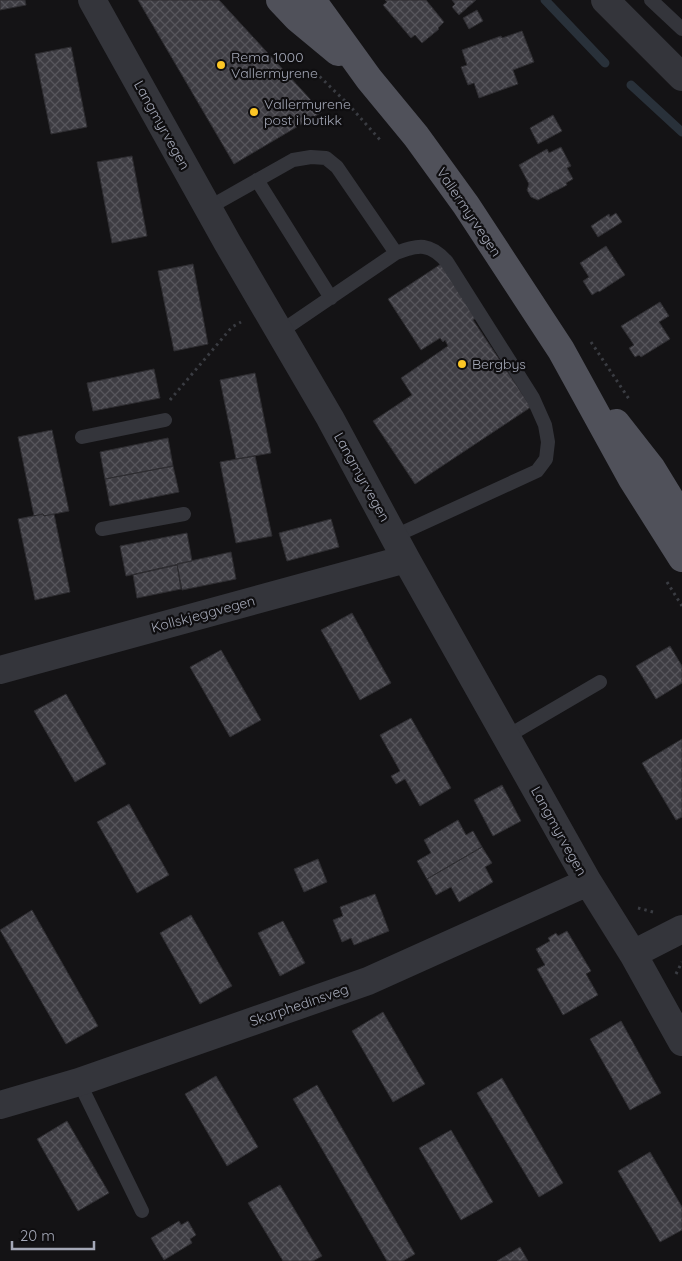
<svg xmlns="http://www.w3.org/2000/svg" width="682" height="1261" viewBox="0 0 682 1261" font-family="Quicksand,sans-serif">
<style>
.lines{fill:none;stroke-linecap:round;stroke-linejoin:round}
.stream{stroke:#29313a;stroke-width:9}
.building{fill:url(#building-cross-hatch);stroke:#2e2d31}
.path{stroke:#3a3c42;stroke-width:3;stroke-dasharray:2.5 4;stroke-linecap:butt}
.service{stroke:#34353b;stroke-width:14}
.minor{stroke:#34353b;stroke-width:28}
.primary{stroke:#50515a;stroke-width:28}
.poi-dot{fill:#fcc625;stroke:#0f0e10;stroke-width:2}
.labels{text-anchor:middle;stroke-width:4.5;stroke-linejoin:round;paint-order:stroke}
.poi-label{font-size:14px;fill:#a4a8b7;stroke:#0f0e10;text-anchor:start}
.street-label{font-size:14px;fill:#a4a8b7;stroke:#0f0e10}
</style>
<defs>
<pattern id="building-cross-hatch" width="8" height="8" patternUnits="userSpaceOnUse" patternTransform="scale(1.25)"><rect width="8" height="8" fill="#3e3d43"/><path d="M0 0l8 8M0 8l8-8" fill="none" stroke="#57565c"/></pattern>
</defs>
<rect width="100%" height="100%" fill="#141315"/>
<g class="lines">
<path class="stream" d="M545,0L605,63
M631,85L682,132"/>
</g>
<path class="building" d="M0,0H25L26,5L0,10Z
M138,0H219L322,112L234,164Z
M385,0H426L444,22L438,28L439,29L422,43L415,35L411,38L383,5L387,2Z
M452,0H476L459,15L452,7L455,4Z
M477,10L483,21L469,29L463,18Z
M522,31L534,62L513,70L518,84L479,98L474,83L468,85L461,67L467,65L462,50L501,36L502,38Z
M71,47L87,127L51,134L35,54Z
M553,115L562,131L538,144L530,128Z
M561,147L571,166L567,168L573,179L566,183L567,185L538,200L531,197L527,190L529,184L519,165L547,149L549,153Z
M132,156L147,236L112,243L97,162Z
M616,213L622,222L598,237L591,226L609,214L610,217Z
M606,246L625,275L599,292L598,291L592,295L583,281L589,277L580,263Z
M193,264L208,344L174,351L158,271Z
M441,264L476,318L473,320L531,407L415,484L373,421L412,395L401,378L448,346L445,340L443,342L440,338L421,350L388,299Z
M660,302L669,316L659,322L670,339L641,357L639,355L635,357L629,348L634,345L621,326Z
M154,369L160,398L93,411L87,383Z
M255,373L271,453L236,459L220,380Z
M52,430L69,511L44,516L43,514L34,516L18,437Z
M168,438L173,466L105,479L100,452Z
M255,456L272,536L236,543L220,462Z
M173,466L179,492L110,506L105,479Z
M43,514L44,516L54,514L70,592L35,600L18,519Z
M331,519L339,547L287,561L279,533Z
M187,533L192,561L126,576L120,546Z
M231,552L236,579L182,590L177,564Z
M177,565L181,589L137,598L133,575Z
M352,613L391,683L360,700L321,630Z
M670,646L682,666V683L656,699L636,666Z
M221,650L261,720L230,737L190,667Z
M66,694L106,764L75,782L34,711Z
M411,718L451,788L420,806L405,779L396,784L391,776L400,771L380,735Z
M682,739V817L676,820L642,763Z
M502,785L521,821L493,836L474,800Z
M129,804L169,875L137,893L97,822Z
M458,820L466,835L473,831L482,847L427,879L417,861L431,853L424,840Z
M482,847L492,863L485,867L493,882L459,902L451,887L436,895L427,879Z
M318,859L327,882L304,892L294,869Z
M375,894L389,931L354,945L351,938L342,942L333,920L343,916L340,907Z
M32,910L98,1026L66,1044L0,930Z
M191,915L232,986L200,1004L160,933Z
M283,921L305,963L280,976L258,933Z
M567,931L591,971L586,974L598,995L563,1015L537,969L545,965L536,949L550,941L548,938L556,933L558,936Z
M383,1012L425,1084L393,1102L352,1031Z
M621,1021L661,1093L630,1110L590,1039Z
M216,1076L258,1147L227,1166L185,1094Z
M502,1078L563,1183L539,1197L477,1093Z
M317,1085L415,1254L403,1261H387L293,1099Z
M67,1121L109,1193L78,1211L37,1139Z
M451,1130L493,1202L461,1220L419,1148Z
M650,1152L682,1207V1230L660,1242L618,1171Z
M280,1185L322,1256L313,1261H283L248,1203Z
M179,1221L181,1225L188,1221L196,1235L190,1239L192,1243L164,1260L151,1238Z
M520,1247L528,1261H497Z"/>
<g class="lines">
<path class="path" d="M315,72L349,105L381,141
M591,342L629,399
M170,400L232,327L241,322
M667,582L682,606
M638,908L653,912
M676,974L682,962"/>
<path class="service" d="M651,0L682,29
M257,180L331,298
M208,208L293,160L311,157L326,158L337,167L396,253
M280,332L396,253C419,244 430,243 447,262L533,398L545,425L548,442L546,459L537,471L395,536
M82,437L165,420
M102,529L184,514
M506,737L600,682
M79,1082L142,1211"/>
<path class="minor" d="M92,0L227,242L330,418L406,559L588,882L633,954L682,929
M605,0L682,77
M0,670L406,559
M633,954L682,1042
M0,1105L79,1082L368,981L588,882"/>
<path class="primary" d="M280,0L297,18L338,52
M312,0L369,79L416,136L466,205L561,350L632,479L682,558
M616,423L652,469L682,518"/>
</g>
<g class="poi-dot">
<circle cx="221" cy="65" r="5"/>
<circle cx="254" cy="112" r="5"/>
<circle cx="462" cy="364" r="5"/>
</g>
<g class="labels">
<g class="poi-label">
<text x="231" y="62">Rema 1000<tspan x="231" dy="16">Vallermyrene</tspan></text>
<text x="264" y="109">Vallermyrene<tspan x="264" dy="16">post i butikk</tspan></text>
<text x="472" y="369">Bergbys</text>
</g>
<g class="street-label">
<text transform="translate(162 125) rotate(61)" y="5">Langmyrvegen</text>
<text transform="translate(469 212) rotate(56)" y="5">Vallermyrvegen</text>
<text transform="translate(362 477) rotate(61)" y="5">Langmyrvegen</text>
<text transform="translate(203 614) rotate(-15)" y="5">Kollskjeggvegen</text>
<text transform="translate(559 831) rotate(61)" y="5">Langmyrvegen</text>
<text transform="translate(299 1005) rotate(-19)" y="5">Skarphedinsveg</text>
</g>
</g>
<path d="M12 1241v8h82v-8" fill="none" stroke="#a4a8b7" stroke-width="2.5"/>
<text x="20" y="1241" font-size="15" fill="#a4a8b7" stroke="#0f0e10" stroke-width="4" paint-order="stroke">20 m</text>
</svg>
